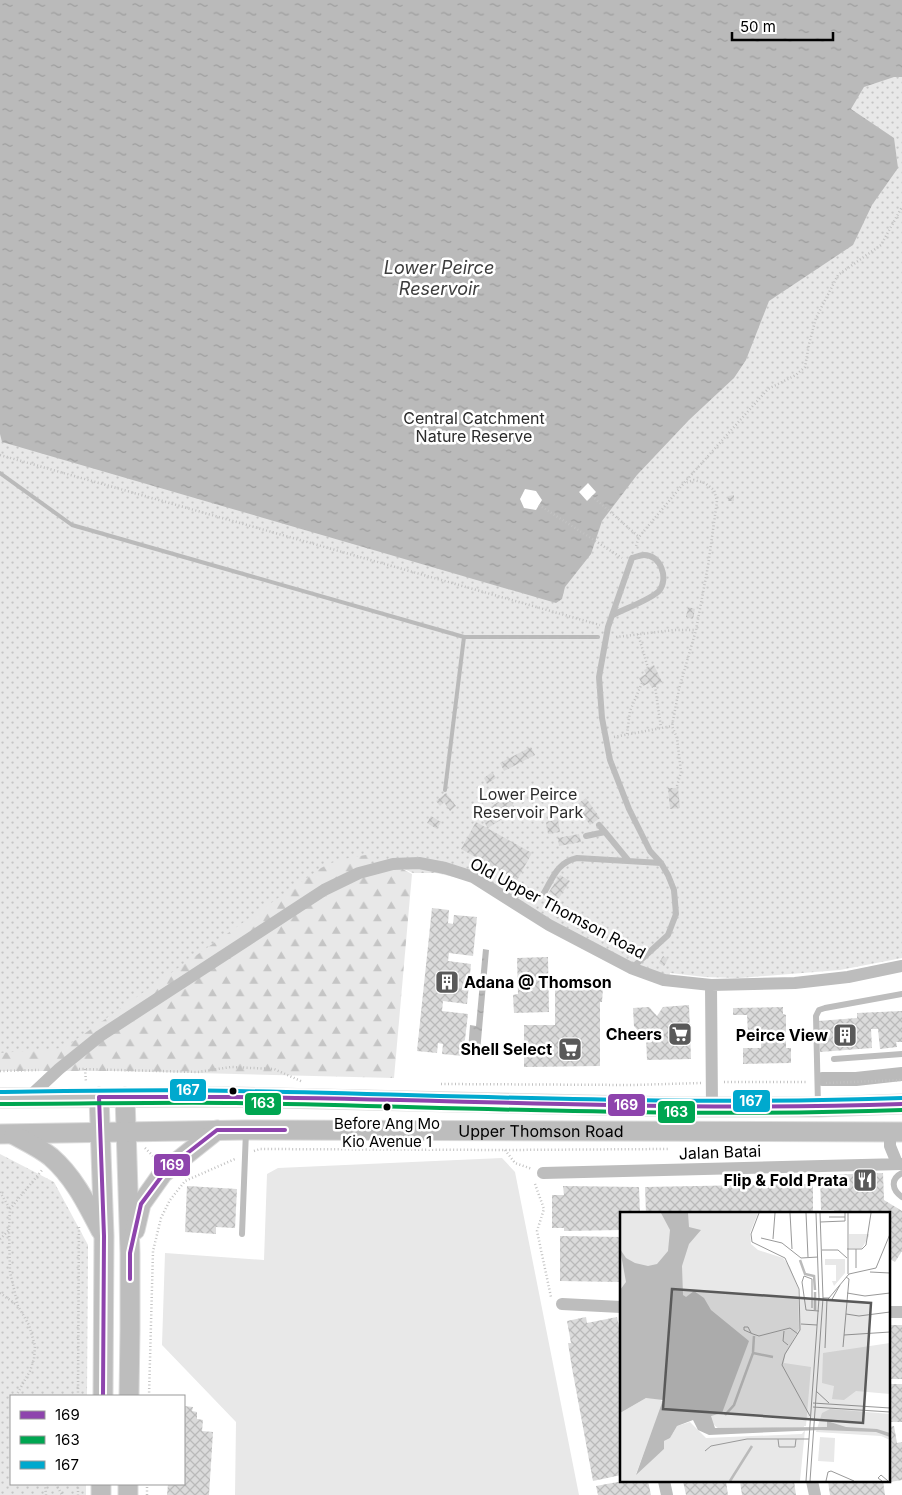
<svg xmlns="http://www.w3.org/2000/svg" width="902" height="1495" viewBox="0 0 902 1495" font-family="Inter,sans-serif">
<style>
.grass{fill:#e8e8e8}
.forest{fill:url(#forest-firs)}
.park{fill:url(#park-dots)}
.water{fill:url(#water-ripples)}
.pier{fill:#fff}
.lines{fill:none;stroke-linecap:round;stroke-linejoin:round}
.stream{stroke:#bababa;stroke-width:4}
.canal{stroke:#bababa;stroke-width:14}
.building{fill:url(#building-cross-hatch)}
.primary-casing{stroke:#dbdbdb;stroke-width:21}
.path{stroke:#c2c2c2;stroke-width:2.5;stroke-dasharray:1 2.5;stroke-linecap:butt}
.lane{stroke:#bdbdbd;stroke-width:6}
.street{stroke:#bdbdbd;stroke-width:12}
.primary{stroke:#bdbdbd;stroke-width:19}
.bus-1-casing{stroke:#fff;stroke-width:8}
.bus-2-casing{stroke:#fff;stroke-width:8}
.bus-3-casing{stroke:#fff;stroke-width:8}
.bus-1{stroke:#8e44ad;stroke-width:4}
.bus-2{stroke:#00a651;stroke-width:4}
.bus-3{stroke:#00a9ce;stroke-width:4}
.bus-dot{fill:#000;stroke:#fff;stroke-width:2}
.labels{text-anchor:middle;stroke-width:5;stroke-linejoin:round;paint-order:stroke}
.bus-label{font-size:15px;fill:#000;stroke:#fff}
.park-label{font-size:16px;fill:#2c2c2c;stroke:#fff}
.street-label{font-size:16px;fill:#000;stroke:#fff}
.poi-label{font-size:16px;font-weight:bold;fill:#000;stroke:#fff;text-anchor:end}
.water-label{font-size:18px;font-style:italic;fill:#3d3d3d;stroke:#fff}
.inset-river{fill:none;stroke:#bababa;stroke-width:2.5}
.inset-road{fill:none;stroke:#999;stroke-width:1}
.view{fill:#595959;fill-opacity:0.15;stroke:#595959;stroke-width:2.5}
.inset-edge{fill:none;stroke:#000;stroke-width:2.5}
.line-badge{stroke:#fff;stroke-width:2}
.badge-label{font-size:14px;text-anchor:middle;font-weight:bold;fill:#fff}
</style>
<defs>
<pattern id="forest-firs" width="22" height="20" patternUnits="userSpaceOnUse" patternTransform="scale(1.25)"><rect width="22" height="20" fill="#e8e8e8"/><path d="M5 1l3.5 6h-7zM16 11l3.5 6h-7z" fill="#c5c5c5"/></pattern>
<pattern id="park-dots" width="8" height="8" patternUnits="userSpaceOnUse" patternTransform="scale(1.25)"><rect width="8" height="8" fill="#e8e8e8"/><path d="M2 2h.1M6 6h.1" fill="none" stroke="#c5c5c5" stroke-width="1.8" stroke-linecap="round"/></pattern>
<pattern id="water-ripples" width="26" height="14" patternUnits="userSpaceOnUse" patternTransform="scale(1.25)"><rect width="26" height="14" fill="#bababa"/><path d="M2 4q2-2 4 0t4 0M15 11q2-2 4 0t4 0" fill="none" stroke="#9e9e9e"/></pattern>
<pattern id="building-cross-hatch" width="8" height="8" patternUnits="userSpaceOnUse" patternTransform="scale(1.25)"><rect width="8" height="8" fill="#dbdbdb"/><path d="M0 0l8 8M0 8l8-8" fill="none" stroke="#bababa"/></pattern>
</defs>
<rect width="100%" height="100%" fill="#fff"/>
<path class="grass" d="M502,1158L515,1172L579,1495H235L236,1422L162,1345L165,1253L264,1260L267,1174L278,1168Z"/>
<path class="forest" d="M0,602L200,615L393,864L412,874L394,1078L116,1071H0Z"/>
<path class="park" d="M0,0H902V958L840,970L739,978L705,977L670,973L669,978L631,968L468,880L436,873H413L393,864L359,873L379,853C359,856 339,858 321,868L64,1048L0,1053Z
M0,1154L54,1182L88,1245L87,1396H11V1484H86V1495H0Z"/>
<path class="water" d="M0,0H902V77H894L864,87L851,109L894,138L898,168L872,205L853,245L769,301L746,360L734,378L689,420L637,475L602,521L591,554L565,587L562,599L556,603L2,442L0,434Z
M483,949L489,950L480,1052L468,1051L470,1025L476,1026Z"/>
<path class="pier" d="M588,483L596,492L587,501L579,492Z
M525,489L536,491L542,500L536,510L524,508L520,499Z"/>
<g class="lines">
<path class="stream" d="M0,473L72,525L464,637L445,790
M464,637H598"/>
<path class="canal" d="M822,1079H856L902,1074"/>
</g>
<path class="building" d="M734,495V501H728V496Z
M688,607L695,609L693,619L686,617Z
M654,665L662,682L652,688L649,683L643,686L639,678L646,674L644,670Z
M531,747L535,755L504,771L500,763Z
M492,772L496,778L487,784L484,778Z
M668,788H678L680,808L670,809Z
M446,793L456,806L450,811L444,802L440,806L436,801Z
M508,796L516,810L488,828L479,814Z
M586,798L600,818L590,825L576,805Z
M431,816L441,822L437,829L427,823Z
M558,819L560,832L548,834L546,822Z
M476,822L532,853L517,880L461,849Z
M579,834L581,842L559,846L558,838Z
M560,875L570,881L559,898L549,892Z
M432,908L449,910L448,923L453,924L454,915L477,917L473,956L449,953L448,961L471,964L467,1004L443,1001L442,1011L468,1014L463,1056L442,1054L443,1044L438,1043L437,1053L417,1051Z
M663,956L668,959L664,966L659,963Z
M548,957L549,1012L514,1013L513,995L518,994L517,958Z
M555,986H595L603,988L602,1002H600V1066L524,1067V1025H555Z
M689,1005L691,1059L647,1060L646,1035H642L634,1026L633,1008L649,1007L657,1016L663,1007Z
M783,1007V1014L786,1015V1048H791V1063L743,1064V1048H761V1032L748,1033L747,1015H733V1008Z
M902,1011V1042H896L897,1047L880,1049L878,1029H871L872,1048L820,1052L818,1021L857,1018V1013Z
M883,1173L884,1200L902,1211V1251L895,1262L888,1258V1214H835L834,1210H821L820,1175Z
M798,1184H813V1214H646L645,1187Z
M187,1186L237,1189L235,1228L216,1227V1234L185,1232Z
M563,1186L639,1187L640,1214H621V1230L564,1231V1228H552V1195H564Z
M560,1236L621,1237V1282L560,1281Z
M586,1317L587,1323L617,1317L619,1327H621V1475L593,1481L572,1368L568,1343H571L567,1321Z
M888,1325H902V1379H888Z
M890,1384H902V1422H888Z
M184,1406L193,1407L192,1411L197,1412V1419L203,1420L202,1431L213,1432L209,1495H167L168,1484H184Z
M894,1426L897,1443L902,1442V1480L890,1482L888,1473V1427Z
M623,1481H648L651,1495H598L596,1486Z
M683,1481H726L728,1495H686Z
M740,1481H794L796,1495H742Z
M828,1481H883L885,1495H830Z"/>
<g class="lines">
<g class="primary-casing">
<g id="primary">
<path d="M99,1097L104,1236L103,1396"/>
<path d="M125,1097L130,1253V1330L129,1396"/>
<path d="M0,1098L233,1097L679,1107H818L902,1104"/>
<path id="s1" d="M0,1134L246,1130L902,1132"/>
<path d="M14,1135C27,1142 40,1148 51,1157C74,1177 87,1204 101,1231"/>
<path d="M135,1230L141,1204L163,1173L217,1130"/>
<path d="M101,1495V1484"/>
<path d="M128,1495V1484"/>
</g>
</g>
<path class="path" d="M0,455L600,625
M592,496L639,537
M539,505L622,558
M636,546L639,537L684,483L768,389L796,375L805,367L809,344L816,318L838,275L881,245L902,207
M638,634L648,668
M616,637L674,630H696
M655,686L661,728
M627,734L630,711L642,683
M614,737L672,726
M677,786L681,772L677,738L672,726L679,689L696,630L708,566L717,501L714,490L705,483L694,480L685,483
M79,1069L198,1072L231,1067L274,1069L303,1082
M85,1069L86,1082
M0,1071L39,1070
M724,1082H808
M826,1083L902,1080
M441,1084L633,1085L701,1083
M145,1148L157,1160
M505,1150L515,1163L532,1169
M254,1151L260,1149L505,1150L668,1149
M535,1184L544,1209L537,1231L551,1297
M0,1192L10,1209
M0,1239L9,1230
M0,1293L17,1305
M16,1396L30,1371L34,1359L35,1346L29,1325L18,1306L10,1272L9,1230L10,1209L43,1169
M78,1396L79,1225
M149,1396L153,1251L161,1218L170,1200L185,1181L235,1159
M45,1484L46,1495
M56,1484L62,1495
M78,1484V1495
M147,1495V1484"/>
<path class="lane" d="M613,615C624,609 650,600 659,591C669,579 661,555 644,555C640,555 636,557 632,558L608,627L599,677L602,718L610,760L629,809L650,851L661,863L668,875L674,890L676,914L668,935L632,968
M599,825L605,832
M586,836L605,832L628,860
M544,893C553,877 558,862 577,858L661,863
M834,1059L902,1054
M818,1105L816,1016L819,1010L825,1008L902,994
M902,1173C890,1179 892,1190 902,1197
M242,1234L246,1131"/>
<path class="street" d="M711,985L712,1107
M28,1098L59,1069L100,1036L324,890L359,873L393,864L419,863L445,868L473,877L549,925L631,968L664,980L711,985L795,983L848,977L902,966
M890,1132V1146L897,1163
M543,1173L902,1164
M562,1304L621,1307
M888,1312H902
M664,1481L667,1495
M812,1481L815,1495"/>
<use href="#primary" class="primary"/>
<g class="bus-1-casing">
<path id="bus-1" d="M130,1279V1253L141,1204L167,1169L217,1130H285
M103,1396L104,1236L99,1097C143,1097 188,1097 232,1097C456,1099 679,1112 902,1104"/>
</g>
<g class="bus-2-casing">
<path id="bus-2" d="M0,1104C79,1104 157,1102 236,1103C458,1107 680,1118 902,1110"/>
</g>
<g class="bus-3-casing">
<path id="bus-3" d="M0,1092C79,1091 157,1089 236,1091C458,1095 680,1106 902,1098"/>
</g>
<use href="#bus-1" class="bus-1"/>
<use href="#bus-2" class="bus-2"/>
<use href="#bus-3" class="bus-3"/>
</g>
<defs>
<g id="building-square" transform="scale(1.25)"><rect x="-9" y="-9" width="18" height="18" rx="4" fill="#595959" stroke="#fff"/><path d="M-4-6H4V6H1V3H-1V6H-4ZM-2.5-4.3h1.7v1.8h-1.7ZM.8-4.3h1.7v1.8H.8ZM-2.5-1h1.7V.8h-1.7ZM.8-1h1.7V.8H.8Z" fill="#fff"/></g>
<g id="supermarket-square" transform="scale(1.25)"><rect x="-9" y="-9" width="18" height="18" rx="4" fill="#595959" stroke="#fff"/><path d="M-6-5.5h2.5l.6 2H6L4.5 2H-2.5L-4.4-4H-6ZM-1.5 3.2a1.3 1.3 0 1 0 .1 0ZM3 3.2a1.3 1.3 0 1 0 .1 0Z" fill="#fff"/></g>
<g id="restaurant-square" transform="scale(1.25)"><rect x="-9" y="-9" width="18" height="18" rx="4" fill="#595959" stroke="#fff"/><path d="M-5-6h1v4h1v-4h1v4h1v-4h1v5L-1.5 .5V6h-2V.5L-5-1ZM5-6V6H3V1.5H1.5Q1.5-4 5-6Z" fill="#fff"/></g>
</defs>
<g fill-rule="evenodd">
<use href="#building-square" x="447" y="982"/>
<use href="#supermarket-square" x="680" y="1034"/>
<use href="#building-square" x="845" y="1035"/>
<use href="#supermarket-square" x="570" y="1049"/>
<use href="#restaurant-square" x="865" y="1180"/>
</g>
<g class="bus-dot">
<circle cx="233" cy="1091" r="4.5"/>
<circle cx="387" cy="1107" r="4.5"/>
</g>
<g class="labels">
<g class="bus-label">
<text x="387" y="1129">Before Ang Mo<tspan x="387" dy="18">Kio Avenue 1</tspan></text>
</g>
<g class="park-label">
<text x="474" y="424">Central Catchment<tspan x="474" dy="18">Nature Reserve</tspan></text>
<text x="528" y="800">Lower Peirce<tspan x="528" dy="18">Reservoir Park</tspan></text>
</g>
<g class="street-label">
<text transform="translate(558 908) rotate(28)" y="6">Old Upper Thomson Road</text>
<text dy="6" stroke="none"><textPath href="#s1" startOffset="541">Upper Thomson Road</textPath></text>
<text transform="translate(720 1152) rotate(-2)" y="6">Jalan Batai</text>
</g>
<g class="poi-label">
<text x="464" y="988" text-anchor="start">Adana @ Thomson</text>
<text x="662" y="1040">Cheers</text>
<text x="828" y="1041">Peirce View</text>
<text x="552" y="1055">Shell Select</text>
<text x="848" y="1186">Flip &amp; Fold Prata</text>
</g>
<g class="water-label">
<text x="439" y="274">Lower Peirce<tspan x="439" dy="21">Reservoir</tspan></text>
</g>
</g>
<g transform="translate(620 1212)">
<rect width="270" height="270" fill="#fff"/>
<path d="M270,131V182L236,179L224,188L212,187L214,174L202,171L203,141ZM26,186H38L43,190L16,262L44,237V229L50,226L57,214L70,210L86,226L182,222L185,218L180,269H0V201ZM200,225L215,226L214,250L198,249Z" fill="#e8e8e8"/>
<path d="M164,151L191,155L186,214L120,216Z" fill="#e8e8e8"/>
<path d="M0,1H138L130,21L131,32L138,38L163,46L170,55L178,76L179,117L165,143L163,158L161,156L184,199V215L100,218L93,212L72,208L57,214L50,226L44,229V237L16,263L43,188L26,186L0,201ZM229,22H249V24L242,36H229ZM205,47H225V61L214,74L212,69H216V53H205ZM210,197L270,202V228L261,224L196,220L202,201Z" fill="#e8e8e8"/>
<path d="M41,1H68L69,15L81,18L69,32L62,54L63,83L66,85L74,79L84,86L91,98L129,129L102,201L91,204L95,216L207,215V209L226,215L257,217L270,221V225L256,220L200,218L89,223L78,218L73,208L57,214L50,226L44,229V237L16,263L43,188L26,186L0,201V78L6,70L0,37L6,46L15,51L28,54L37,52L48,39L50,18Z" fill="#bababa"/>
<path class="inset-river" d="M180,48L185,62L194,64L195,78M195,80V98M133,140L134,124M105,203L114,193L133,141L153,145M110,269L132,234"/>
<path class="inset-road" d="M139,1L131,22L132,30L165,46L179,77L180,118L165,142L162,153L190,204M170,1L172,37M186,1L188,45M228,1V62M209,5H225M200,10L225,9V1M141,26L162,31L181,46L198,45M153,27L155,1M227,37H242L246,33L251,1M236,37V56M202,38H218L227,46M250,60L270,61M227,81L245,84L270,81M203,86H209L229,62L256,56L270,22M208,86L211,89L220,73M192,96V67L184,64L182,70L186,98L199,99M226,102L239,104L270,100M181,112L197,113M164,119L163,129L168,133M131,121L128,115H124V118L133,122L139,124L170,116L178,122M224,123L270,120M223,135L229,67L226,65M205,136L207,87M196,179L209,191M193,191L270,196M193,195L270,200M158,227L159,235H175L176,227M85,239L91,234L127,227H189M186,269L199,86L196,1M190,269L203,86L200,1M206,269L208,260L211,259L234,269M262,269L258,266L261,263L268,269"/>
<path class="view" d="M52,77L251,91L243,211L43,197Z"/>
<rect width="270" height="270" class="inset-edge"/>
</g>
<g class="line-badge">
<rect x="169" y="1078" width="38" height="24" rx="5" fill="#00a9ce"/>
<rect x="732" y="1089" width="39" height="24" rx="5" fill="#00a9ce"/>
<rect x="244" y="1092" width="38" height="24" rx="5" fill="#00a651"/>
<rect x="607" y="1093" width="39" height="24" rx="5" fill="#8e44ad"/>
<rect x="657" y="1100" width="39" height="24" rx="5" fill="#00a651"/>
<rect x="153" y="1153" width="38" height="24" rx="5" fill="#8e44ad"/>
</g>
<g class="badge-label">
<text x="188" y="1095">167</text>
<text x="751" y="1106">167</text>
<text x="263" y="1108">163</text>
<text x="626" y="1110">169</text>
<text x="676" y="1117">163</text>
<text x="172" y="1170">169</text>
</g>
<rect x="10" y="1395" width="175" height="90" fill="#ffffff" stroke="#999999"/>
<rect x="20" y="1411" width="25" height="8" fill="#8e44ad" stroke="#999999"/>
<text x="55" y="1420" font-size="15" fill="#000000">169</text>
<rect x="20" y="1436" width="25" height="8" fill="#00a651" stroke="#999999"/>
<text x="55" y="1445" font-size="15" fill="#000000">163</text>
<rect x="20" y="1461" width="25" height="8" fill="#00a9ce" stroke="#999999"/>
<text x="55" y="1470" font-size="15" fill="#000000">167</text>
<path d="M732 32v8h101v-8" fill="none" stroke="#000000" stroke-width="2.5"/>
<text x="740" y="32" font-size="15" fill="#000000" stroke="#ffffff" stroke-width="4" paint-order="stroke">50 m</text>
</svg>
